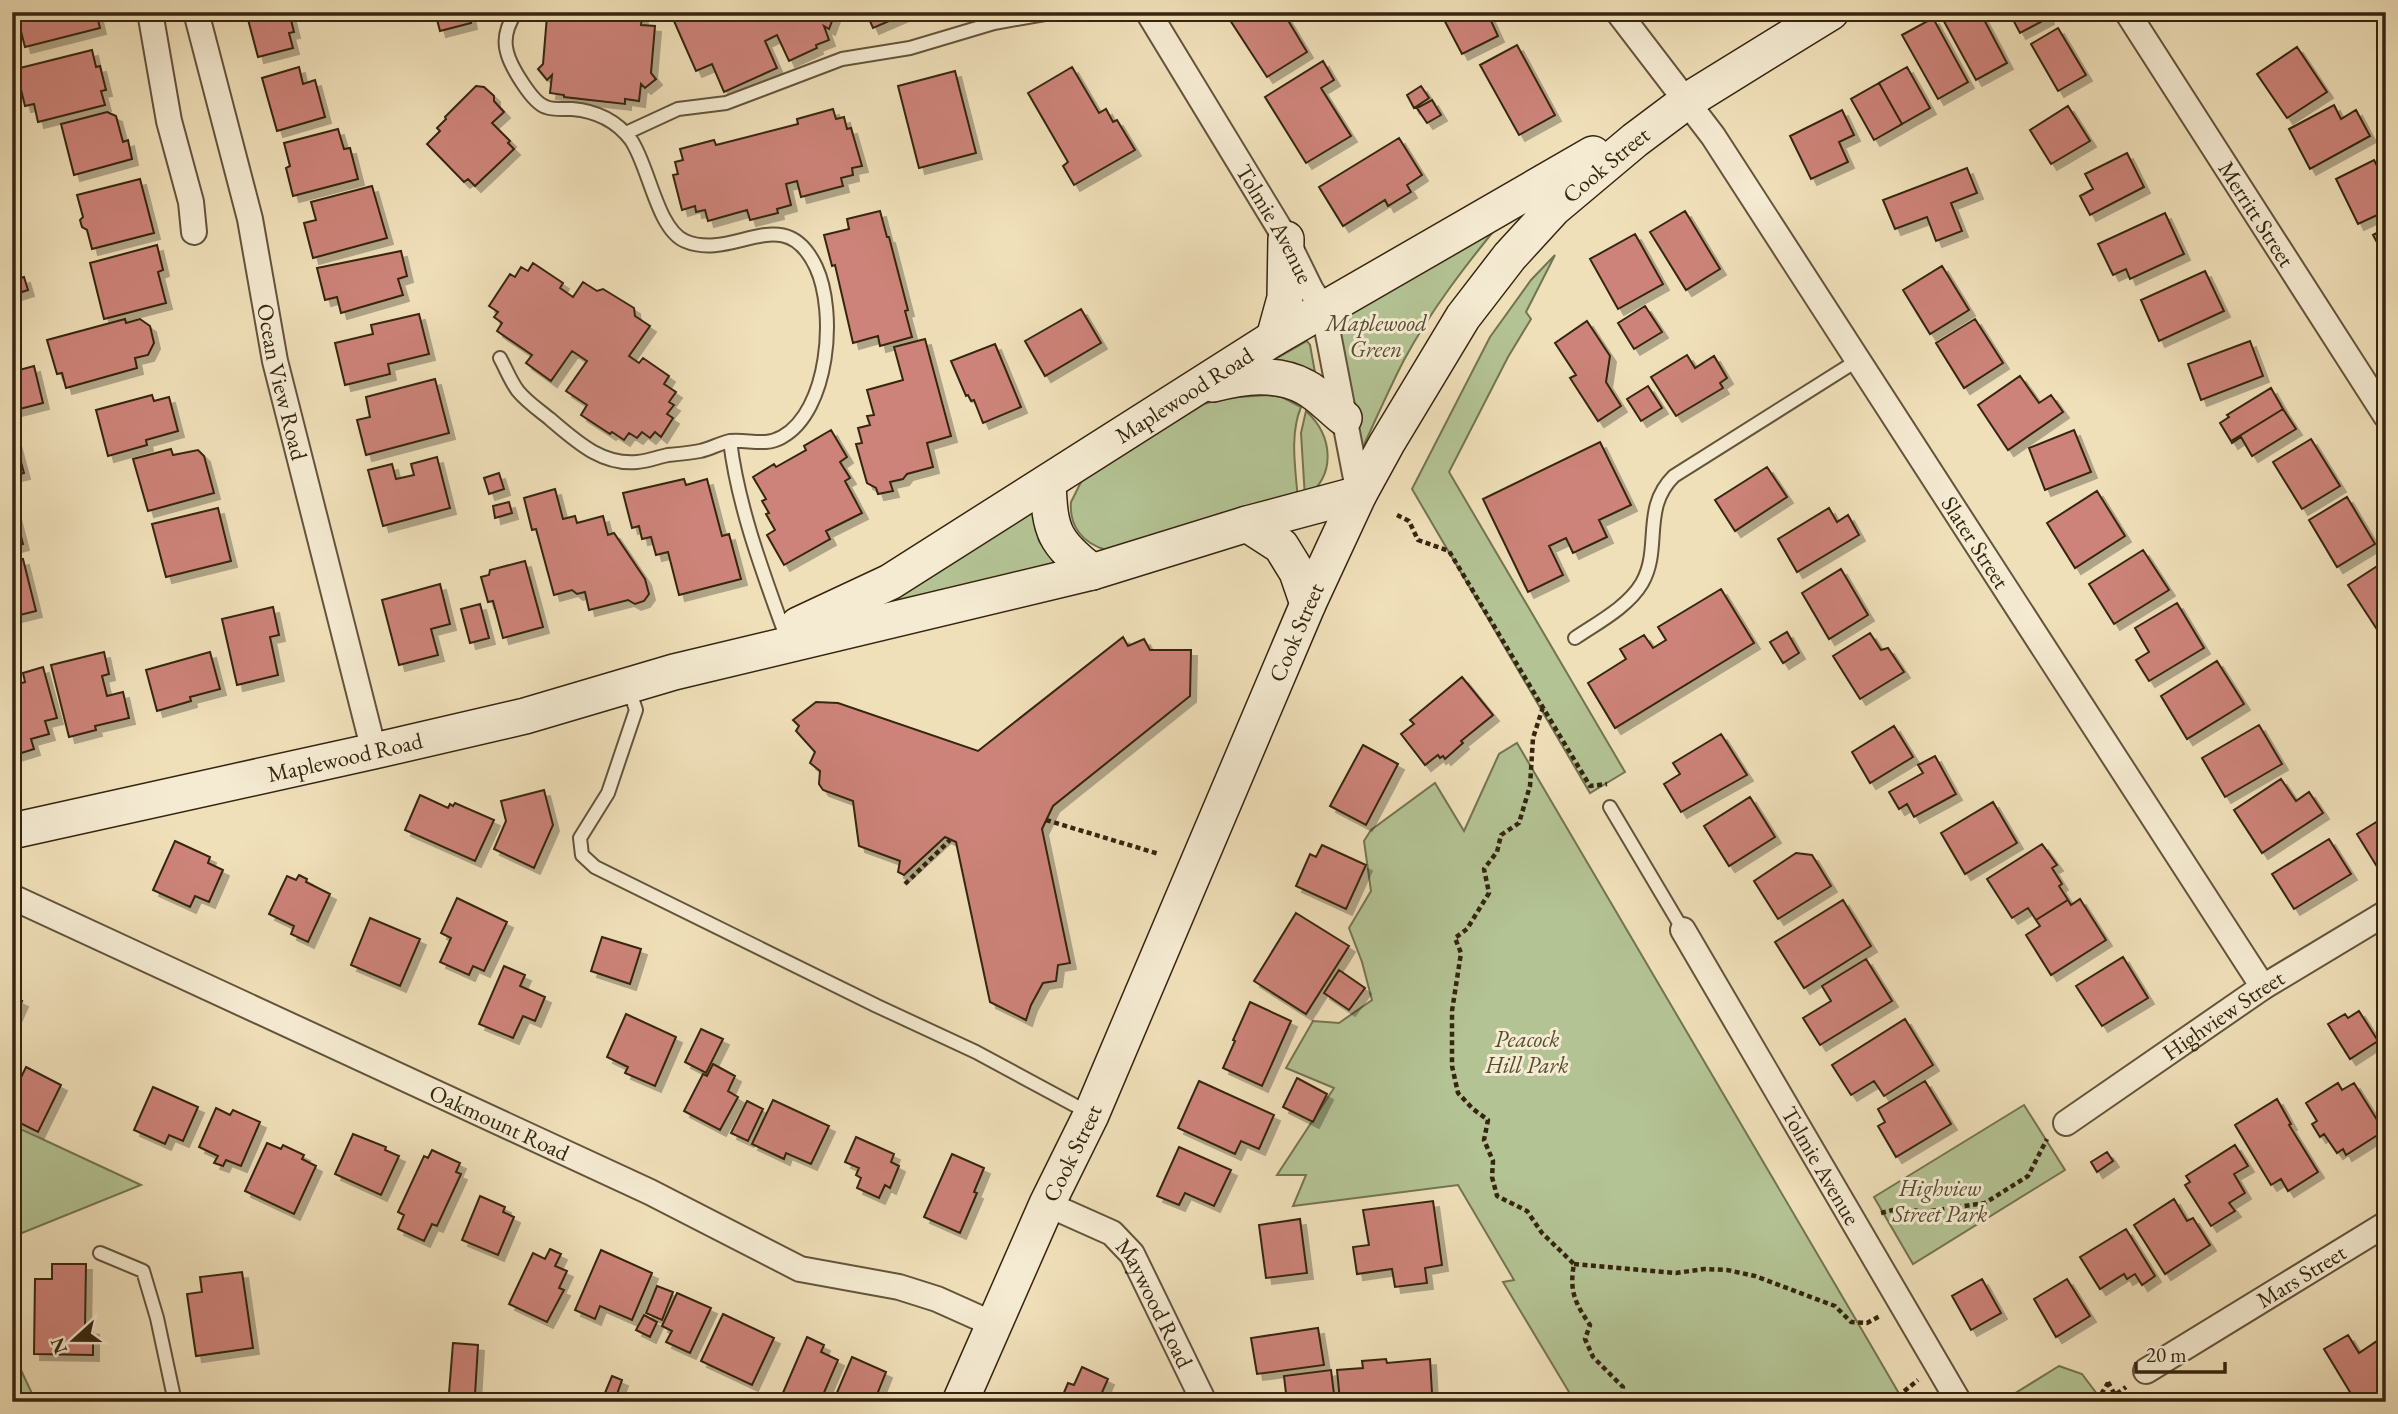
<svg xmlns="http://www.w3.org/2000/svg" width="2398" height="1414" viewBox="0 0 2398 1414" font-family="'EB Garamond',serif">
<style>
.green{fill:#b4c394;stroke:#747452;stroke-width:2}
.building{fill:#cd8379;stroke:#35250f;stroke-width:2;filter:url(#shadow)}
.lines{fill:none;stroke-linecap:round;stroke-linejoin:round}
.lane-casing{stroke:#64543a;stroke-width:16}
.street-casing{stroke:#64543a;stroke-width:28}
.secondary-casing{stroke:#35250f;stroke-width:38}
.path{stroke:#35250f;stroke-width:4.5;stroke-dasharray:5 3.5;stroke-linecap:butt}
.lane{stroke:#f5ebd2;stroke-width:12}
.street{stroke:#f5ebd2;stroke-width:24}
.secondary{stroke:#f5ebd2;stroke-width:35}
.labels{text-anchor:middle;stroke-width:6;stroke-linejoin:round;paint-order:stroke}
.street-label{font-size:23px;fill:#35250f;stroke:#f5ebd2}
.park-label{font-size:23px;font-style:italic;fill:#554c30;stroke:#f5ebd2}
</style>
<defs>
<filter id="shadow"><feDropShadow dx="6" dy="6" stdDeviation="0" flood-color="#0004"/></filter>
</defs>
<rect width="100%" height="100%" fill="#f0e0ba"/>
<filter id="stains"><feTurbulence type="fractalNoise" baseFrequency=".00286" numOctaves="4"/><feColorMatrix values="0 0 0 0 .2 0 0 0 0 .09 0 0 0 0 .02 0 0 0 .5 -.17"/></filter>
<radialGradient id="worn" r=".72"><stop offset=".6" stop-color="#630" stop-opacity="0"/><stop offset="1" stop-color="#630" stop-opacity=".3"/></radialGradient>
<path class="green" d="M1501,222C1465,266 1431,310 1404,360C1389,389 1376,419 1362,449L1336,319Z
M1555,255L1526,312L1531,319L1508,357L1449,472L1625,772L1590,793L1412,489L1490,337L1531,280Z
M1307,341L1310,345L1316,378L1265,365Z
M1269,395L1282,397L1301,407C1289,436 1296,471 1298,501L1106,550C1083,543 1069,527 1071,502L1082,480L1204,404L1224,398Z
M1306,411C1333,436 1337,475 1305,498L1301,433Z
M1032,511L1039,541L1056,565L882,607Z
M1517,743L1869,1342L1904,1402H1575L1503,1282L1514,1280L1458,1185L1293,1206L1306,1175H1277L1334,1088L1286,1068L1313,1021L1339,1023L1372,1000L1362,962L1349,928L1371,891L1364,841L1371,830L1435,783L1464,831L1499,754Z
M2024,1105L2065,1170L1913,1264L1874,1197Z
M12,1125L141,1185L12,1237Z
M12,1351L36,1402H12Z
M2059,1366L2082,1374L2103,1402H2001Z"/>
<path class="building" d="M16,12H96L100,28L25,47Z
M246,12H289L294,32L289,33L293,48L258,57Z
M435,12H474L469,14L471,23L440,31Z
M563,12H595V16H610L612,12H639L642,16L641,25L655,26L651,73L656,79L645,88L641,84L639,101L625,99V104L564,97V95L550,93L552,75L547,80L538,69L543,64L547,16L563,17Z
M670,12H833L835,13L829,29L824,26L829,40L816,45L817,48L789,61L777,35L765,41L777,68L724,92L712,64L696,71Z
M866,12H910L873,28Z
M1229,12H1283L1307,52L1267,77L1226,14Z
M1440,12H1487L1498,36L1462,54Z
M1949,12H1980L2007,63L1976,80L1941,16Z
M2009,12H2045L2048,18L2020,33Z
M1933,18L1968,82L1938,99L1902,35Z
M2058,28L2086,75L2058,91L2031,44Z
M1517,45L1555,115L1519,135L1480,65Z
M2297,47L2327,92L2287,118L2257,74Z
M92,50L96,67L100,66L106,90L101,91L105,105L38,122L34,104L25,106L16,69Z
M1323,61L1334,80L1321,88L1351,136L1306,163L1265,97Z
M299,67L303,84L315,80L325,117L277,131L262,78Z
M1072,67L1099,113L1106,109L1113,122L1117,120L1135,150L1074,185L1063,166L1068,162L1028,93Z
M1907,67L1930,108L1902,124L1879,83Z
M955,71L976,153L919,168L898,86Z
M1879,83L1902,124L1874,140L1851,99Z
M476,86L484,87L494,96V101L504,112L492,123L510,141L508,143L514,149L475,186L468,179L464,182L427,144L440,131L437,128L446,119L445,117Z
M1421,86L1429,98L1414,108L1407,95Z
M1432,100L1441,115L1427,123L1417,108Z
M2334,105L2341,119L2356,110L2370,136L2310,169L2289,129Z
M2068,106L2090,141L2051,164L2030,130Z
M833,109L836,119L844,117L847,129L851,128L862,166L852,168L853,175L841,178L843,186L801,197L797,181L786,184L791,205L777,209L778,213L750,220L747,210L708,221L705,210L696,212L695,206L682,210L673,175L678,174L675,162L683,160L680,149L714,140L716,145L798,124L797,119Z
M1842,110L1854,135L1839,142L1848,162L1811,179L1790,136Z
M107,112L116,116L123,142L128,140L132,159L74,175L61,124Z
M338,129L344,149L350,148L358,179L293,196L286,168L290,166L284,143Z
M1399,138L1422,175L1407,185L1411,192L1388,206L1385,200L1343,226L1319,187Z
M2127,153L2144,187L2090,215L2080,196L2093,189L2085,174Z
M2374,160L2386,183V211L2358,224L2336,179Z
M1967,168L1977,193L1951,203L1962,231L1936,241L1927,217L1895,229L1883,200Z
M140,179L154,233L92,249L87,230L82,227L80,220L83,217L77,195Z
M372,186L387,238L313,258L304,223L316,220L311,202Z
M880,211L887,237H889L908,310L905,311L912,337L880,346L878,336L853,343L835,265L832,266L824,235L849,229L847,219Z
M1685,211L1720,269L1686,290L1650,232Z
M2165,213L2184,254L2130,279L2126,269L2113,275L2098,244Z
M2386,228V259L2373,235Z
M1635,234L1663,284L1618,309L1590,259Z
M157,245L163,270L158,272L166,303L104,319L90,263Z
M401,251L407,276L398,279L403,295L341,313L337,297L325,300L317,268Z
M533,263L563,283L560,288L573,297L583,282L597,291L603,289L634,308L635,316L650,326L629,356L639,363L643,358L669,376L664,384L676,392L669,402L674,405L667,414L673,418L661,437L655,432L650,438L642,432L637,438L629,433L624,440L612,432L610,434L581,415L587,405L566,391L587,361L572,351L551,381L526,363L532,355L497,331L502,323L494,317L498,312L489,306L510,274L515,277L521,267L528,271Z
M1942,266L1969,310L1930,334L1903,290Z
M2205,271L2224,311L2159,341L2141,300Z
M24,277L28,290L13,295L12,280Z
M1645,306L1662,332L1634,349L1618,323Z
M1081,309L1101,343L1045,376L1025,341Z
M419,314L429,354L388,364L390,374L345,385L335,343L373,334L371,325Z
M125,319L126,323L140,319L150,326L154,343L148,355L135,358L137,368L66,388L62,373L57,374L47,340Z
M1975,319L2003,363L1964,388L1936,343Z
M1587,321L1610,356L1606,382L1621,406L1598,421L1570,378L1576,375L1555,343Z
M925,339L951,436L927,443L933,467L907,474L903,479L890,482L893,491L878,494L876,488L867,483L856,444L862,443L858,428L870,425L867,416L874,415L867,390L903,380L894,347Z
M2250,341L2263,376L2201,400L2188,364Z
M995,344L1021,407L983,423L974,400L971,401L968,395L966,396L951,361Z
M1687,355L1695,368L1714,356L1727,378L1720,383L1723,388L1676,416L1651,377Z
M34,366L43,403L12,411V372Z
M2020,376L2039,403L2051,395L2063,412L2008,450L1978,405Z
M435,379L449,433L366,455L357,420L370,417L366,397Z
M1648,386L1662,408L1641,421L1627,399Z
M2271,388L2283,409L2231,441L2220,423L2229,417L2227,415Z
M152,395L154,401L169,397L178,431L146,440L147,445L108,456L96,410Z
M2283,409L2296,429L2252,456L2241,437L2232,443L2231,441Z
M12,429L24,473L12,476Z
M831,430L847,457L840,462L850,478L845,481L862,513L826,531L830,539L784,565L767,535L775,530L766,514L769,513L762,501L766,499L753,477L774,464L776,467L806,450L804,446Z
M2074,430L2091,472L2045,490L2029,448Z
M2311,439L2340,486L2302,509L2273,462Z
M1600,442L1631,505L1599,520L1607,537L1573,553L1566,538L1549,546L1563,575L1528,592L1483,499Z
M171,449L173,455L198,450L204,456L214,493L148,511L133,459Z
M437,457L450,508L383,526L368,470L392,464L396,479L414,475L411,464Z
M1767,467L1787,497L1735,531L1715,500Z
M499,473L504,489L489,494L484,478Z
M684,479L686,485L707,479L722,536L729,534L741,579L679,595L668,552L656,555L651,537L642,539L639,526L632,528L623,493Z
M555,489L563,519L575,516L577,523L603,516L608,535L614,533L645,579L649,594L644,601L635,604L628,600L589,610L585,592L577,594L572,590L554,595L536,529L532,530L524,498Z
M2097,491L2125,536L2075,568L2047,523Z
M2347,497L2375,544L2337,567L2309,520Z
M12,502L23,544L12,547Z
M509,502L512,513L495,518L493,506Z
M218,508L231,561L166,577L152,524Z
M1829,508L1837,522L1848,515L1859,535L1797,572L1778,539Z
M2143,550L2169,590L2114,624L2089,584Z
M23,559L36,611L12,617V562Z
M525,561L543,627L503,638L493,601L488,602L481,577L489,575L490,570Z
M2385,561L2386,626L2378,631L2348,585Z
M1841,569L1868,615L1829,639L1802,593Z
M440,584L450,624L431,629L438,655L399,665L382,600Z
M1721,589L1754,643L1615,728L1588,683L1626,659L1620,649L1644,635L1653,648L1666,640L1658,627Z
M2177,603L2204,648L2149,681L2136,660L2149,652L2135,628Z
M480,604L489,638L470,643L461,609Z
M273,607L279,635L270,637L278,675L237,685L222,619Z
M1787,632L1799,653L1783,663L1770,642Z
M1870,633L1881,650L1888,648L1904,672L1860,699L1833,656Z
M1123,637L1128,646L1144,639L1150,650H1191L1190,696L1053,806L1042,829L1070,963L1058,965L1056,981L1043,983L1031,1005L1026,1020L990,1002L956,842L945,837L904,875L898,872L900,861L859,846L853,801L823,790L819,784L820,771L810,763L815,752L796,731L799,726L793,720L816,702L838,703L978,751Z
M104,652L109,674L102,676L107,696L123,692L129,718L95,726L96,730L69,737L51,665Z
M210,652L220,689L190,697L191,701L157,711L146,670Z
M2217,661L2244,704L2187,739L2161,696Z
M43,667L57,718L45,721L49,734L31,739L34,749L12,756V686L25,682L23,673Z
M1462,677L1493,715L1461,741L1463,743L1445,759L1443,756L1440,758L1438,755L1425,765L1401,734L1414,724L1410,720Z
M2259,725L2282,764L2225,797L2202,758Z
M1894,726L1913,757L1870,783L1852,752Z
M1721,734L1747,775L1681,812L1664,784L1680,774L1673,763Z
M1363,745L1398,764L1366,825L1330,806Z
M1935,756L1956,794L1914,817L1907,804L1899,809L1889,792L1923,773L1918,765Z
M2281,779L2296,801L2309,792L2323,813L2262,853L2234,810Z
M544,790L553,825L534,868L494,849L506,821L501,801Z
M420,795L448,808L450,804L453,806L455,803L494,820L475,861L405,830Z
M1750,797L1775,837L1729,866L1704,826Z
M1993,802L2017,843L1965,874L1941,833Z
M2386,816V866L2379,870L2357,834Z
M2329,839L2351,874L2294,909L2272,874Z
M175,841L210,857L208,863L223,870L209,902L195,896L190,907L153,890Z
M2042,844L2057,865L2052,868L2062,884L2059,886L2068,900L2036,920L2028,908L2012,918L1987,879Z
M1322,845L1366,865L1346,909L1296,886L1310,854L1316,857Z
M1796,853L1812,855L1831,886L1778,919L1754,881Z
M299,875L307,879L306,882L330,894L308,942L291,934L294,926L269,914L287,876L296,880Z
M457,898L507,922L484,971L473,966L469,975L440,962L451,938L441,933Z
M2080,899L2106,940L2051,975L2026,935L2040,926L2036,920L2068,900L2071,905Z
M1843,900L1871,946L1804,988L1775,942Z
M1296,913L1349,946L1306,1014L1254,981Z
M370,918L420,939L400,986L351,965Z
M602,937L641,949L630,984L591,971Z
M2123,957L2148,998L2102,1026L2076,986Z
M1866,959L1892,1001L1820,1045L1803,1018L1831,1001L1822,986Z
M504,966L525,975L520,986L545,997L535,1021L523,1016L513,1038L479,1024Z
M1339,970L1365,988L1349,1010L1324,993Z
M12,996L22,1001L12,1023Z
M1250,1002L1291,1021L1262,1086L1223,1068L1235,1041L1233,1040Z
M2359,1011L2378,1041L2350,1059L2328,1024L2345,1014L2348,1018Z
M626,1014L676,1037L655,1086L625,1073L628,1067L607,1057Z
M1905,1019L1933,1065L1884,1096L1874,1081L1851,1095L1832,1065Z
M701,1029L723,1039L706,1073L685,1062Z
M713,1064L735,1076L728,1091L738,1097L720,1130L684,1111L703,1074L707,1076Z
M26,1067L61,1085L38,1132L12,1119V1096Z
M1297,1078L1327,1094L1313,1122L1283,1107Z
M1199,1081L1274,1115L1259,1149L1241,1141L1235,1154L1178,1128Z
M1925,1081L1951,1124L1896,1157L1878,1126L1885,1122L1878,1109Z
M2338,1083L2342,1090L2354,1083L2384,1131L2346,1155L2343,1149L2337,1153L2324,1134L2320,1137L2312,1124L2317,1121L2306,1103Z
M153,1087L198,1107L183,1141L169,1135L165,1144L134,1130Z
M2277,1099L2291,1124L2289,1125L2318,1172L2288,1191L2281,1179L2271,1185L2235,1125Z
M773,1100L829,1126L811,1164L786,1153L784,1159L752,1144Z
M747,1101L763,1109L748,1141L731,1133Z
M216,1108L230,1115L233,1110L260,1122L241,1166L226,1160L223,1166L214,1163L218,1156L199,1147Z
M353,1134L386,1147L385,1150L399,1156L381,1195L335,1174Z
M856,1137L894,1154L891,1162L899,1166L890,1188L885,1185L879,1198L857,1188L861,1178L856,1175L859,1168L845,1162Z
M267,1143L281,1149L283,1145L304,1155L302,1159L316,1166L294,1214L245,1191Z
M2235,1145L2248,1166L2234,1174L2245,1193L2229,1203L2235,1211L2211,1226L2185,1185L2190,1182L2186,1176Z
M1179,1147L1231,1170L1214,1206L1185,1193L1179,1205L1157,1196Z
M432,1150L460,1163L456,1172L461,1174L437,1226L432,1224L424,1241L398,1229L404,1215L398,1212L424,1156L428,1158Z
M2107,1152L2113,1161L2097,1172L2091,1162Z
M952,1154L984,1168L974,1192L977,1193L960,1233L924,1217Z
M480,1196L505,1207L503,1212L514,1217L498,1255L462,1240Z
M2174,1199L2187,1221L2193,1218L2210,1245L2165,1274L2134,1225Z
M1433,1201L1442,1265L1425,1268L1427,1283L1395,1287L1392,1269L1357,1274L1353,1247L1369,1245L1363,1210Z
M1300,1219L1307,1273L1266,1278L1259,1225Z
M2126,1229L2155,1276L2142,1285L2135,1274L2127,1279L2124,1274L2100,1289L2080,1257Z
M550,1249L561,1254L555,1266L567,1271L559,1288L564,1290L547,1322L509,1304L533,1253L545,1259Z
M601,1250L652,1273L632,1320L600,1306L595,1319L575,1310Z
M52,1264H86L85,1328L93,1329V1355L34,1354L35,1279H52Z
M242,1272L253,1348L196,1356L187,1294L202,1292L200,1277Z
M1982,1279L2001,1313L1971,1330L1952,1296Z
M2067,1279L2090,1316L2056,1337L2034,1299Z
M657,1286L673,1292L662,1320L646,1313Z
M677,1293L711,1308L690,1353L666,1342L672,1331L662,1326Z
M723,1314L774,1338L752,1385L701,1361Z
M644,1315L657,1322L650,1337L636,1330Z
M1318,1328L1324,1365L1257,1374L1251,1338Z
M2348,1335L2359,1353L2380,1339L2386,1348V1394L2373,1402H2356L2324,1349Z
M807,1337L824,1345L821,1352L838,1360L820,1402H779Z
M453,1343L478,1345L475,1395L449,1393Z
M852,1357L886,1372L874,1402L868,1400L867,1402H833Z
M1386,1359L1387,1363L1430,1359L1432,1393L1340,1401L1337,1370L1363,1368L1362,1361Z
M1082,1367L1108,1379L1099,1399L1102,1402H1060L1068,1383L1074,1385Z
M1331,1370L1335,1402H1287L1284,1376Z
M612,1376L622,1380L616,1397L605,1393Z
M685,1394L703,1402H682Z"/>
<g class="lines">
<g class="lane-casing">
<path id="lane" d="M626,133L678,109L726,103L842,59L910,48L994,23L1056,12
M500,358C506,369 511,382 518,391C527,402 539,410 550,419C576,441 601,465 637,462C648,461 658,457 668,455C679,454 690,453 700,451C710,449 720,443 730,441C748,439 765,447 782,437C829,411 837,312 816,267C784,199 734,262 685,241C657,229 649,166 631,140C616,120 596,111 572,109C564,109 553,110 546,107C532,103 510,65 507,52C503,38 508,24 516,12
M730,441C738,506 762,570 784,631
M1575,638C1597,623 1628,607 1642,583C1662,548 1641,508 1674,476L1858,360
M629,689L636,710L608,793L580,838L582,855L595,867L877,1006L976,1052L1091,1114
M1610,807L1683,930
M100,1253L143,1271L157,1318L175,1402"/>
</g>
<g class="street-casing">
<g id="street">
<path d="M150,12L169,121L191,202L194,232"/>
<path id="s1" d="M196,12L250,219L275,361L374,751"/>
<path id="s2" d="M1148,12L1286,239L1311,290L1323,308L1359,494"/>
<path id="s3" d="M1618,12L1713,136L2263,987"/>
<path id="s4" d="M2127,12L2386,416"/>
<path id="s5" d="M12,897L650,1192L800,1269L899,1287L937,1299L995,1325"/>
<path id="s6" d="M1683,930L1959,1402"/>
<path id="s7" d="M2066,1123L2263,987L2386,913"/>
<path id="s8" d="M1047,1204L1112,1233L1132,1254L1204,1402"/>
<path id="s9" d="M2146,1371L2386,1224"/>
</g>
</g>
<g class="secondary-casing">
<g id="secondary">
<path d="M1274,338L1285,298L1286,239"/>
<path d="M1213,384C1242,377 1276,371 1305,387C1319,394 1331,408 1344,418"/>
<path d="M1048,483C1050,533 1054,541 1092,572"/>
<path d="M1247,524L1281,546L1297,572L1308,604"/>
<path id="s10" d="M798,625L890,582L1274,338L1593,154"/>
<path id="s11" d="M12,831L374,751L525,716L674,672L1092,572L1247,524L1359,494"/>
<path id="s12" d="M960,1402L1047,1204L1091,1115L1308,604L1359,494L1387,443L1463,317L1510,256L1554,208L1635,140L1687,101L1831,12"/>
</g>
</g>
<path class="path" d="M1397,515L1409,521L1418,540L1449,551L1590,786L1607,784
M1543,707L1533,738L1530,786L1519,823L1501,835L1497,852L1484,869L1489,893L1467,929L1455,938L1461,953L1452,1011V1066L1458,1093L1473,1109L1488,1120L1484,1140L1493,1161L1492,1177L1497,1196L1527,1211L1542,1233L1574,1264C1569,1291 1575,1303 1590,1325L1585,1339L1593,1357L1623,1387L1621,1402
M1046,820L1159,854
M905,884L950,840
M1881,1213L1901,1208L1924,1212L1985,1203L2028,1176L2047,1139
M1574,1264L1676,1273L1704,1269L1727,1270L1755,1276L1835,1306L1851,1322L1867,1323L1880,1316
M2108,1382L2115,1395L2126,1387
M1891,1402L1918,1380
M2100,1402V1396L2108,1383"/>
<use href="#lane" class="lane"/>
<use href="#street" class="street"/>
<use href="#secondary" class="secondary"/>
</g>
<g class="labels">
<g class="street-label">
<text dy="8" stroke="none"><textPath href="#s12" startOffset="1407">Cook Street</textPath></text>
<text dy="8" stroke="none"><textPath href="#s4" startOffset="240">Merritt Street</textPath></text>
<text dy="8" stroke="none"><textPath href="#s2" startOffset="247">Tolmie Avenue</textPath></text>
<text dy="8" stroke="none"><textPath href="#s1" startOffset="380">Ocean View Road</textPath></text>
<text dy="8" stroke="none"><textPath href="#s10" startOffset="450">Maplewood Road</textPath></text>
<text dy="8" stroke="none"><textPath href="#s3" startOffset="640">Slater Street</textPath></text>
<text dy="8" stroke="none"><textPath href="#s12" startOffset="840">Cook Street</textPath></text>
<text dy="8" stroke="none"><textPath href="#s11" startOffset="341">Maplewood Road</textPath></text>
<text dy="8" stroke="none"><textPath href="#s7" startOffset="191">Highview Street</textPath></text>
<text dy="8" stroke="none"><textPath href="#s5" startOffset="537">Oakmount Road</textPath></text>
<text dy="8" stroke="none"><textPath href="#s12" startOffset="273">Cook Street</textPath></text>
<text dy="8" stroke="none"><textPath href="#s6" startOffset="273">Tolmie Avenue</textPath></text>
<text dy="8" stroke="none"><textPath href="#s9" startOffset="182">Mars Street</textPath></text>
<text dy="8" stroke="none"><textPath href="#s8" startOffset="154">Maywood Road</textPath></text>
</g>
<g class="park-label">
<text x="1376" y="331">Maplewood<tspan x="1376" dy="26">Green</tspan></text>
<text x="1527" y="1047">Peacock<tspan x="1527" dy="26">Hill Park</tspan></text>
<text x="1940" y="1196">Highview<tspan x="1940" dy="26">Street Park</tspan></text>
</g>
</g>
<rect width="2398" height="1414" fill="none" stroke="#f0e0ba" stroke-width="42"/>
<rect x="14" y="14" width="2370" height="1386" fill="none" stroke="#35250f" stroke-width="3.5"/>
<rect x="21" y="21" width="2356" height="1372" fill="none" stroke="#35250f" stroke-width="2"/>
<g transform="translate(74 1340) rotate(249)" stroke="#f5ebd2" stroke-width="5" paint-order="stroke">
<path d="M0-5L12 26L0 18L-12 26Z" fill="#35250f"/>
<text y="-10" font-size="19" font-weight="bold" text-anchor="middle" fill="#35250f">N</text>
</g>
<path d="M2136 1362v10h89v-10" fill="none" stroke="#35250f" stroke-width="3.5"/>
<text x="2146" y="1362" font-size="21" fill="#35250f" stroke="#f5ebd2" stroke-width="5" paint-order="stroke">20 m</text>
<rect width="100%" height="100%" filter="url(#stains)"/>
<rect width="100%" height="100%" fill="url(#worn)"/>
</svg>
